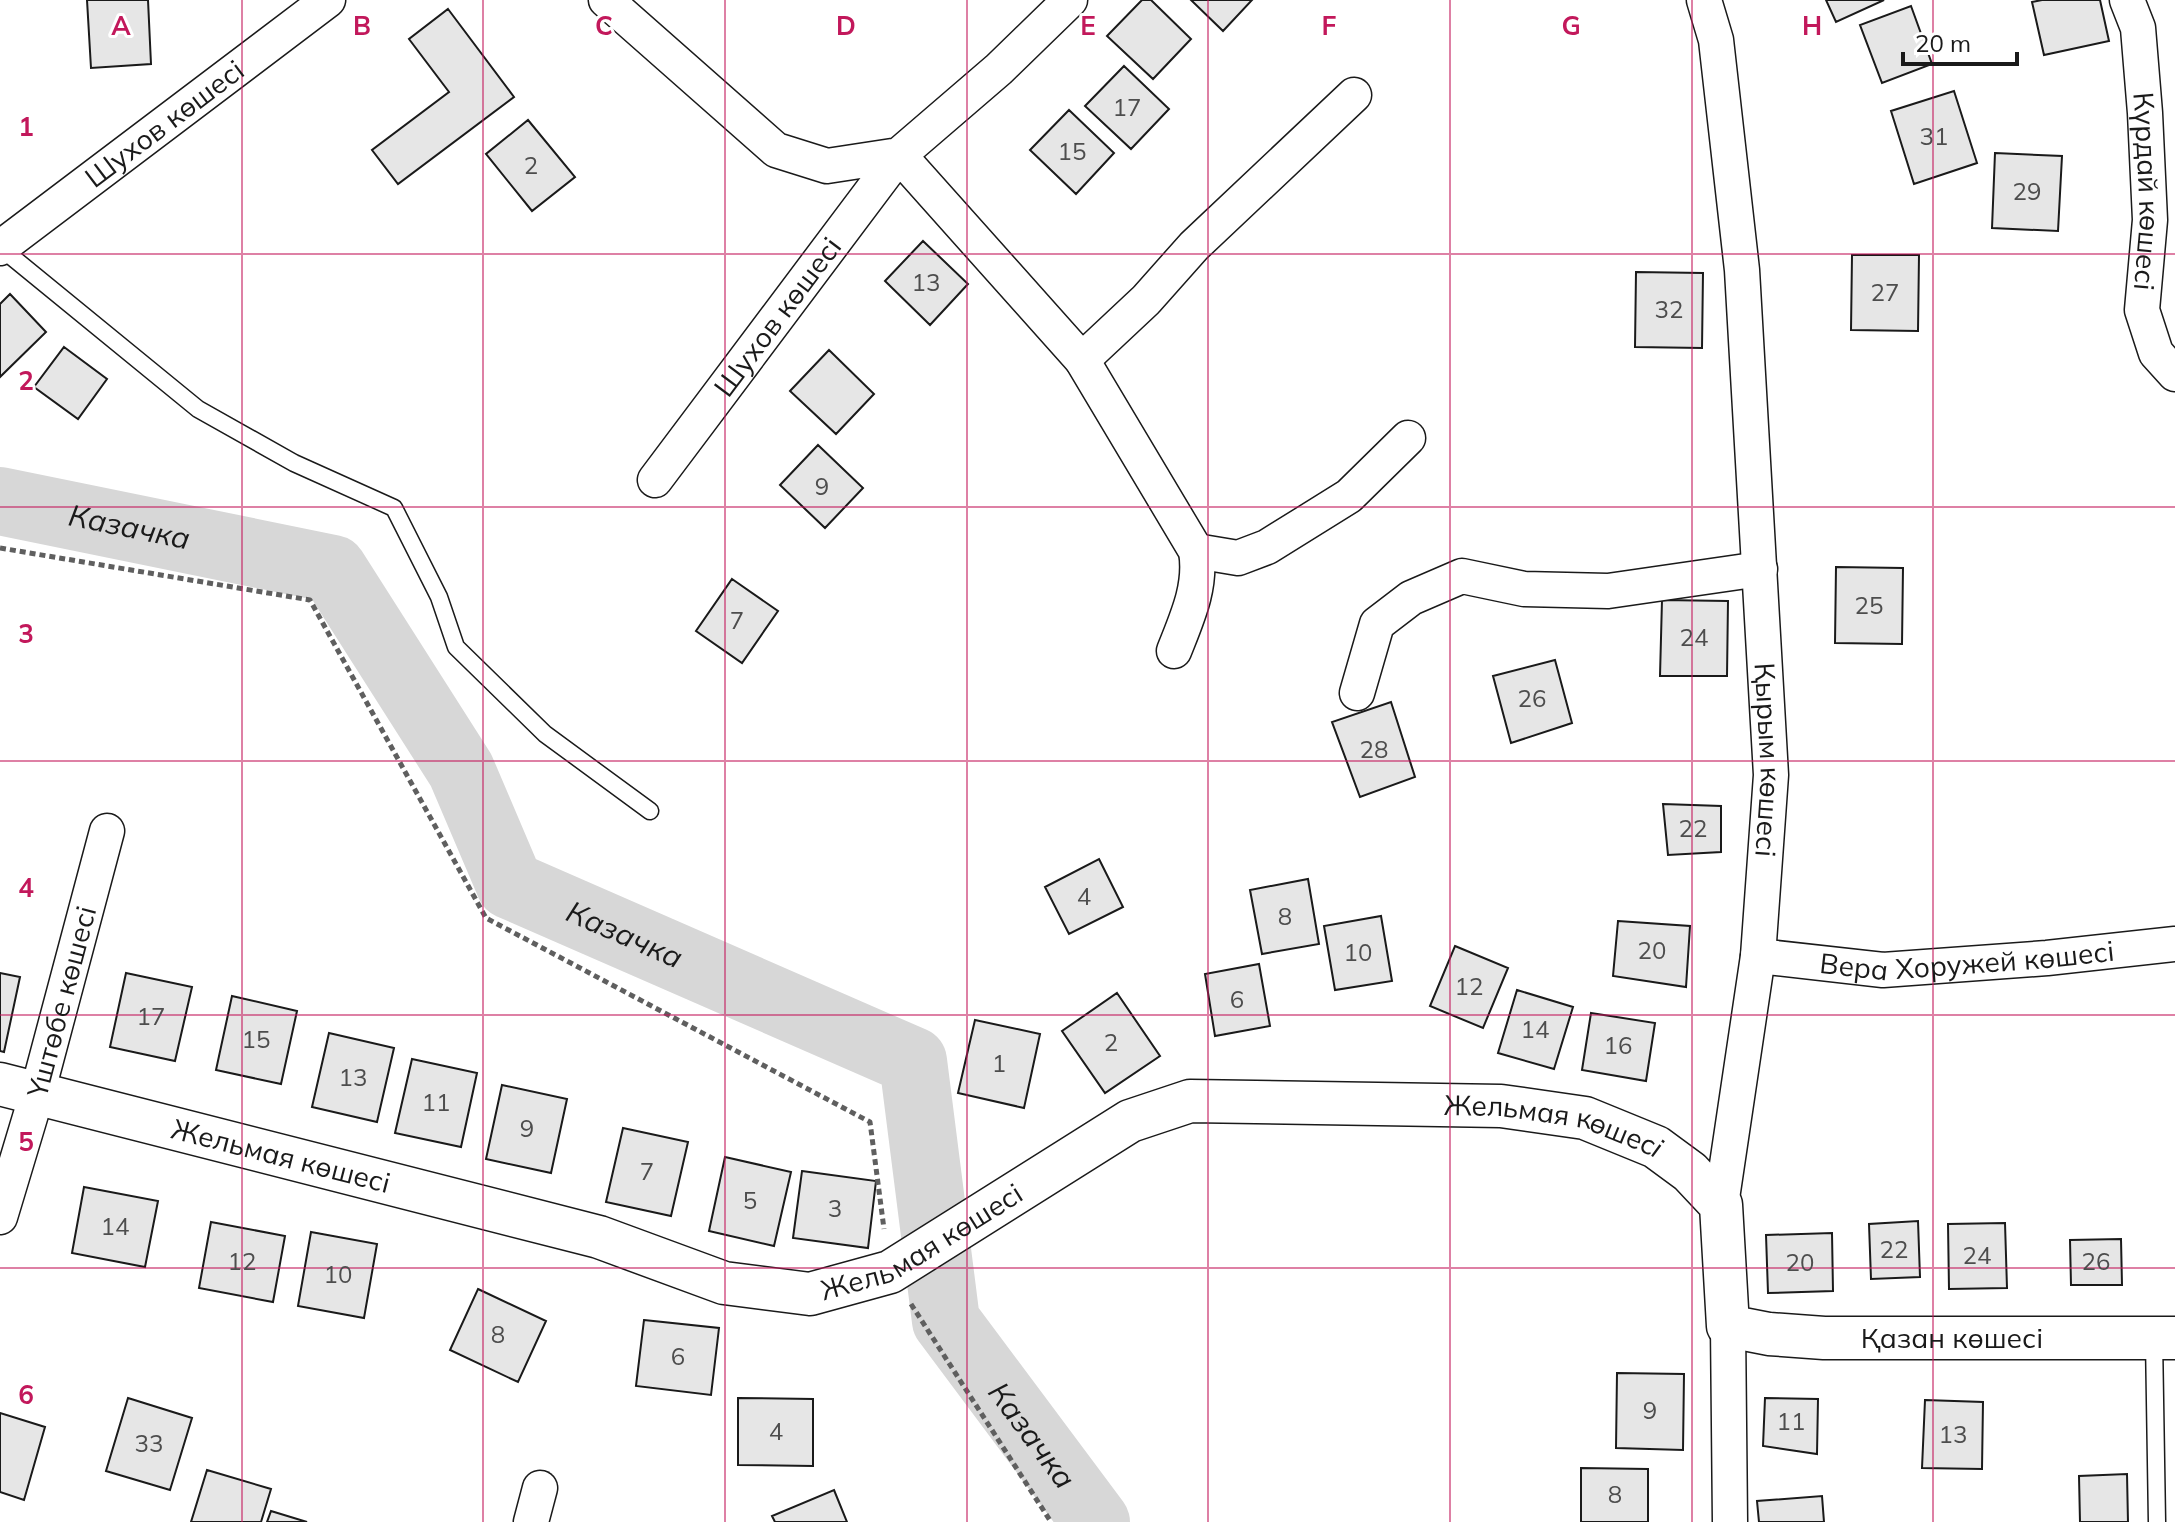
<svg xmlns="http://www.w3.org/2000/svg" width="2175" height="1522" viewBox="0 0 2175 1522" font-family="Mulish,sans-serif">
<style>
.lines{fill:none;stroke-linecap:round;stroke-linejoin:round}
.river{stroke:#d7d7d7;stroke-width:68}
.building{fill:#e6e6e6;stroke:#1a1a1a;stroke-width:2}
.service-casing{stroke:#1a1a1a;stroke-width:19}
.minor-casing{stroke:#1a1a1a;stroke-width:37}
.tertiary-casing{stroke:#1a1a1a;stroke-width:45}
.path{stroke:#5f5f5f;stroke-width:5;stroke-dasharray:6 4;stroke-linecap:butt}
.service{stroke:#fff;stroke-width:16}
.minor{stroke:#fff;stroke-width:34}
.tertiary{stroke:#fff;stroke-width:42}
.grid{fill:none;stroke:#c2185b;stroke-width:2;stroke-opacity:0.55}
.labels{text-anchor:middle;stroke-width:6;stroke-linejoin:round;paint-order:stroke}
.number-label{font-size:24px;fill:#4d4d4d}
.street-label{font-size:28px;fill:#1a1a1a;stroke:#fff}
.water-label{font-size:30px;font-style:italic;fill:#1a1a1a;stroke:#fff}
.grid-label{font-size:26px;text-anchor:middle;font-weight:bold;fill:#c2185b;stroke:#fff;stroke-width:6;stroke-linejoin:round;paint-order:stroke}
</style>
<rect width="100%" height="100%" fill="#fff"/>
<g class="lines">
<path class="river" id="s1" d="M0,501L333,569L461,770L510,885L913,1061L946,1321L1096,1522"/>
</g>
<path class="building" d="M87,0H148L151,64L91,68Z
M1142,0H1151L1191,39L1153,79L1107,36Z
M1191,0H1252L1223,31Z
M1826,0H1884L1836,22Z
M2042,0H2100L2109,41L2044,55L2032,2Z
M1911,6L1932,64L1882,83L1860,25Z
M448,9L514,97L398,184L372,150L449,92L409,39Z
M1124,66L1169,109L1131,149L1085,106Z
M1954,91L1977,163L1914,184L1891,111Z
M1069,110L1114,153L1076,194L1030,150Z
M528,120L575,177L532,211L486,154Z
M1995,153L2062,156L2058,231L1992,228Z
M923,241L968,284L930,325L885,281Z
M1852,255H1919L1918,331L1851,330Z
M1636,272L1703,273L1702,348L1635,347Z
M10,294L46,332L0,377V304Z
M64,347L107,379L78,419L34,387Z
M829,350L874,394L836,434L790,391Z
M818,445L863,488L825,528L780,485Z
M1836,567L1903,568L1902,644L1835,643Z
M732,579L778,611L742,663L696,631Z
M1662,600L1728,601L1727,676H1660Z
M1555,660L1572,723L1511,743L1493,676Z
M1391,702L1415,777L1360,797L1332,722Z
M1663,804L1721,806V852L1668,855Z
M1099,859L1123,907L1069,934L1045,887Z
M1308,879L1319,944L1262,954L1250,890Z
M1381,916L1392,981L1335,990L1324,926Z
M1618,921L1690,926L1686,987L1613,976Z
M1455,946L1508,968L1483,1028L1430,1006Z
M1259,964L1270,1026L1215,1036L1205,974Z
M0,973L20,977L4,1052L0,1051Z
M126,973L192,987L175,1061L110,1047Z
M1517,990L1573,1007L1554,1069L1498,1053Z
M1117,993L1160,1056L1105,1093L1062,1031Z
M232,996L297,1011L281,1084L216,1070Z
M1591,1013L1655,1023L1646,1081L1582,1070Z
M975,1020L1040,1034L1024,1108L958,1093Z
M329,1033L394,1048L377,1122L312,1107Z
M412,1059L477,1073L461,1147L395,1133Z
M502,1085L567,1099L551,1173L486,1159Z
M623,1128L688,1142L671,1216L606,1202Z
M725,1157L791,1172L774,1246L709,1231Z
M802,1171L876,1181L868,1248L793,1238Z
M84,1187L158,1201L145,1267L72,1253Z
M1918,1221L1920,1277L1871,1279L1869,1224Z
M211,1222L285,1236L273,1302L199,1288Z
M2005,1223L2007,1288L1949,1289L1948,1224Z
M311,1232L377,1244L364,1318L298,1306Z
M1832,1233L1833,1291L1768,1293L1766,1235Z
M2121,1239L2122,1285H2071L2070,1240Z
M478,1289L546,1321L518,1382L450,1350Z
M644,1320L719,1328L711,1395L636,1386Z
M1617,1373L1684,1374L1683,1450L1616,1448Z
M128,1398L192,1418L170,1490L106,1471Z
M738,1398L813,1399V1466L738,1465Z
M1765,1398L1818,1399L1817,1454L1763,1446Z
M1925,1400L1983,1402L1982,1469L1922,1468Z
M0,1413L45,1427L24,1500L0,1492Z
M1581,1468L1648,1469V1522H1581Z
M207,1470L271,1489L261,1522H191Z
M2127,1474L2128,1522H2080L2079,1476Z
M834,1490L847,1522H775L772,1516Z
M1822,1496L1824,1522H1759L1757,1501Z
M271,1511L307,1522H267Z"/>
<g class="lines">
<g class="service-casing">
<path id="service" d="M1,248L198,409L294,463L394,508L439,597L456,647L545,734L650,811
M2154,1339L2157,1522"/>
</g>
<g class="minor-casing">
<g id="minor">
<path d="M606,0L776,150L827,166L899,155L999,69L1070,0"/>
<path id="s2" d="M1704,0L1716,40L1742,270L1771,775L1758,956L1721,1205"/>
<path id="s3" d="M2127,0L2138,28L2145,113L2150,220L2142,310L2156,353L2175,374"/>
<path id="s4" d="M0,248L328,0"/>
<path d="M1082,360L1146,300L1194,246L1354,95"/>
<path id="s5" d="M655,480L899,155L1082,360L1196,551C1202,586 1187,618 1174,651"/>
<path d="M1196,551L1238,558L1267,547L1349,496L1408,438"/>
<path d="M1357,693L1377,624L1411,598L1462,576L1524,589L1608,591L1760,569"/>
<path id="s6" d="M1758,956L1883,970L2047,958L2175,944"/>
<path id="s7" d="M0,1217L37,1094L107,831"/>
<path d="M1728,1326L1730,1522"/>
<path d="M531,1522L540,1488"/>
</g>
</g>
<g class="tertiary-casing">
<g id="tertiary">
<path id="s8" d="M0,1084L599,1237L724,1283L810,1294L890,1272L1130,1121L1190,1101L1501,1106L1585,1118L1656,1147L1690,1172L1721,1205L1728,1326L1769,1334L1824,1338H2175"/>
</g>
</g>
<path class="path" d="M0,548L310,600L486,918L870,1122L884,1229
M911,1304L1051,1522"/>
<use href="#service" class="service"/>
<use href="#minor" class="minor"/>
<use href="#tertiary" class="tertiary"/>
</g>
<path class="grid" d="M242,0V1522M483,0V1522M725,0V1522M967,0V1522M1208,0V1522M1450,0V1522M1692,0V1522M1933,0V1522M0,254H2175M0,507H2175M0,761H2175M0,1015H2175M0,1268H2175"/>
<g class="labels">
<g class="number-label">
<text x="1127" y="116">17</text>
<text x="1934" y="145">31</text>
<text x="1072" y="160">15</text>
<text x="531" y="174">2</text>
<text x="2027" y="200">29</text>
<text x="926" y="291">13</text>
<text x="1885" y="301">27</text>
<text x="1669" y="318">32</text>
<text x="822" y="495">9</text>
<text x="1869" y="614">25</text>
<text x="737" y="629">7</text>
<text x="1694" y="646">24</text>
<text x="1532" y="707">26</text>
<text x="1374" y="758">28</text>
<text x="1693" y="837">22</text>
<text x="1084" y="905">4</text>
<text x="1285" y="925">8</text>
<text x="1652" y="959">20</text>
<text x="1358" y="961">10</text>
<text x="1469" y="995">12</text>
<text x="1237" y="1008">6</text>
<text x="151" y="1025">17</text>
<text x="1535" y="1038">14</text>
<text x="256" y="1048">15</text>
<text x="1111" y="1051">2</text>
<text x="1618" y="1054">16</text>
<text x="999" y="1072">1</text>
<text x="353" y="1086">13</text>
<text x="436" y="1111">11</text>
<text x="527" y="1137">9</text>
<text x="647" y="1180">7</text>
<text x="750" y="1209">5</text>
<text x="835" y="1217">3</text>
<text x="115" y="1235">14</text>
<text x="1894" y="1258">22</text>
<text x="1977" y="1264">24</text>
<text x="242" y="1270">12</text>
<text x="2096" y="1270">26</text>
<text x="1800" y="1271">20</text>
<text x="338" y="1283">10</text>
<text x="498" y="1343">8</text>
<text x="678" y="1365">6</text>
<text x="1650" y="1419">9</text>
<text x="1791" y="1430">11</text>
<text x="776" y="1440">4</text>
<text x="1953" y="1443">13</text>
<text x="149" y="1452">33</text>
<text x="1615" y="1503">8</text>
</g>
<g class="street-label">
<text dy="10" stroke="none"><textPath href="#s4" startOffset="206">Шухов көшесі</textPath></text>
<text dy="10" stroke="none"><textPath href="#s3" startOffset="194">Күрдай көшесі</textPath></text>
<text dy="10" stroke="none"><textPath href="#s5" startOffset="204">Шухов көшесі</textPath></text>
<text dy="10" stroke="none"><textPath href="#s2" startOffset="764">Қырым көшесі</textPath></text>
<text dy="10" stroke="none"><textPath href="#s6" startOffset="210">Вера Хоружей көшесі</textPath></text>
<text dy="10" stroke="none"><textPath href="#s7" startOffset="224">Үштөбе көшесі</textPath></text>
<text dy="10" stroke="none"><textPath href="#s8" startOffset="1634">Жельмая көшесі</textPath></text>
<text dy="10" stroke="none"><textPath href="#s8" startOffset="290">Жельмая көшесі</textPath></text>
<text dy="10" stroke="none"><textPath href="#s8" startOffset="962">Жельмая көшесі</textPath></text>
<text dy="10" stroke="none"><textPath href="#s8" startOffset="2174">Қазан көшесі</textPath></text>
</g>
<g class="water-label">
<text dy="10" stroke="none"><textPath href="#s1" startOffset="132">Казачка</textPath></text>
<text dy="10" stroke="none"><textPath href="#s1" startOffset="828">Казачка</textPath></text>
<text dy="10" stroke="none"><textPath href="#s1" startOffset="1548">Казачка</textPath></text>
</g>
</g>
<g class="grid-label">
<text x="121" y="35">A</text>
<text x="362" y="35">B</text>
<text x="604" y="35">C</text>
<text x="846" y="35">D</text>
<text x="1088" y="35">E</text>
<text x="1329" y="35">F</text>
<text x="1571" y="35">G</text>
<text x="1812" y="35">H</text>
<text x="26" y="136">1</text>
<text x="26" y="390">2</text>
<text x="26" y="643">3</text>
<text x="26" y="897">4</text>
<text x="26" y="1151">5</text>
<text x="26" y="1404">6</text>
</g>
<path d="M1903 52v12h114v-12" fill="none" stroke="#1a1a1a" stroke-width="4"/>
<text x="1915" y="52" font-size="24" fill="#1a1a1a" stroke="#ffffff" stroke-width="6" paint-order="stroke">20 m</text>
</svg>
